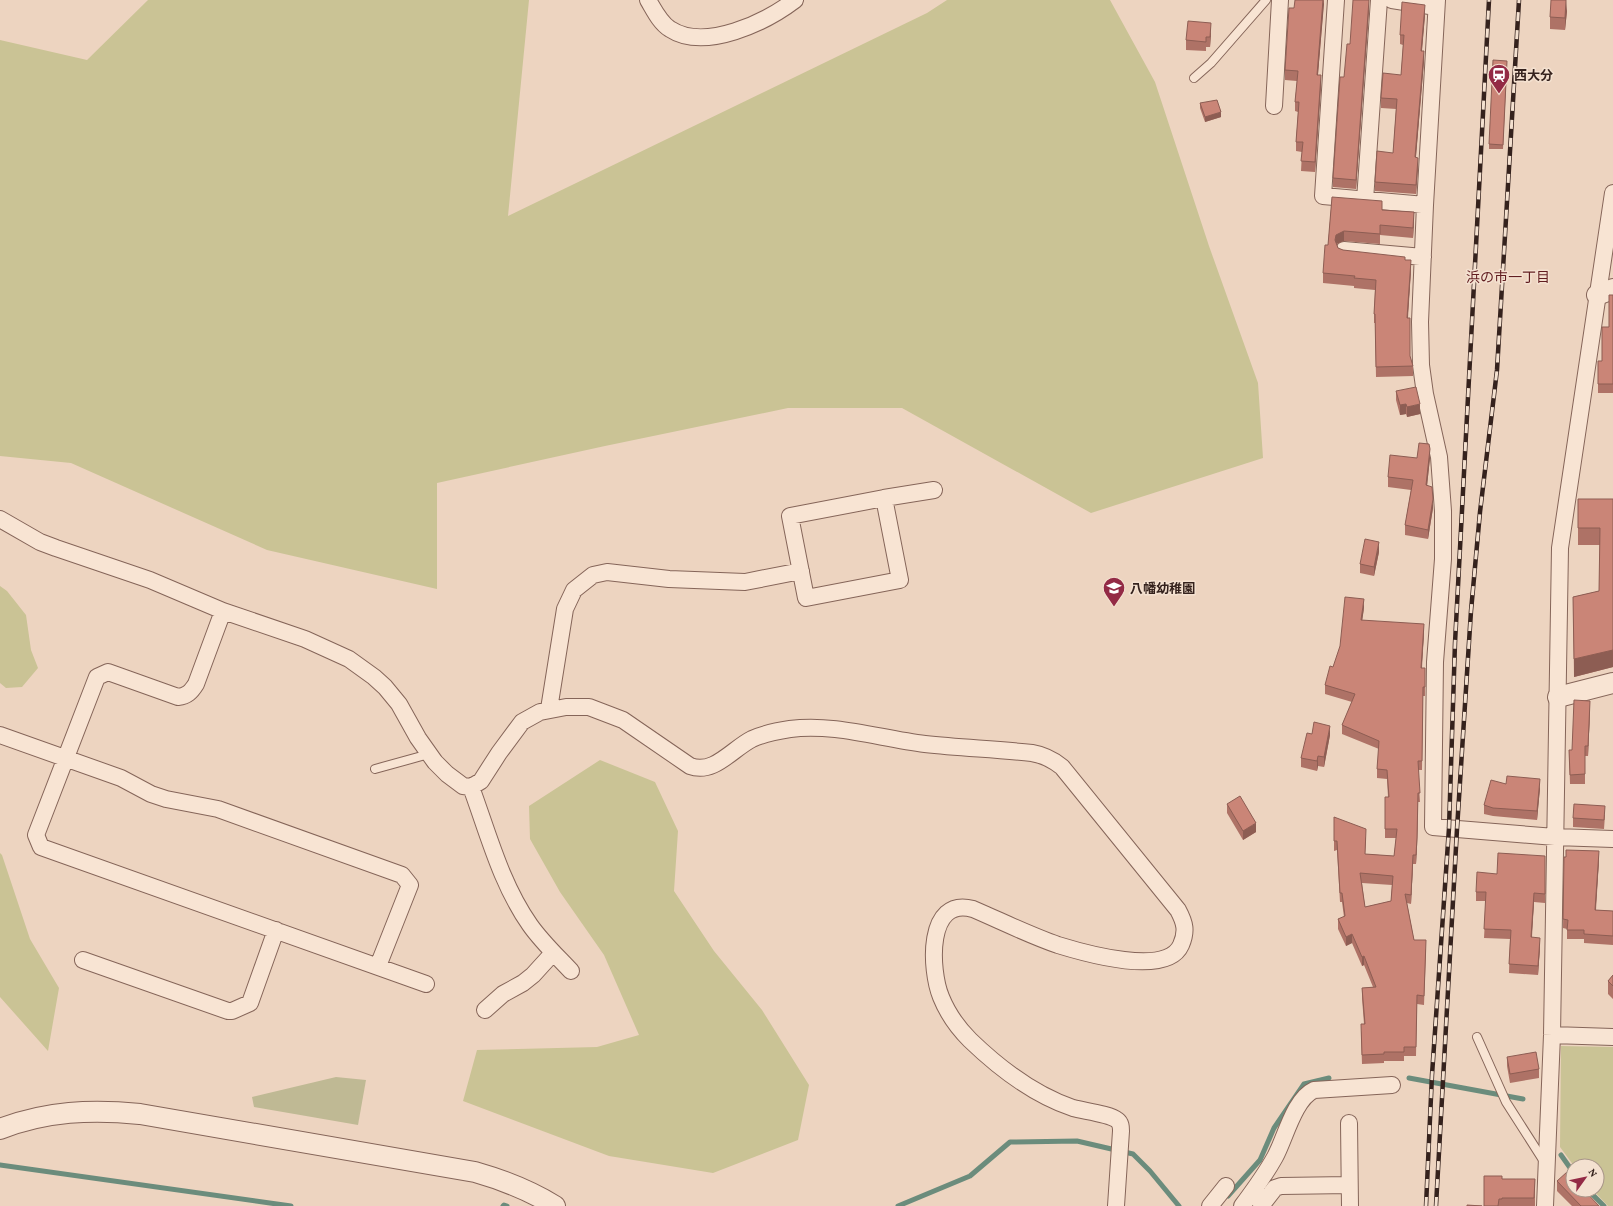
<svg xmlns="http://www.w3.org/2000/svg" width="1613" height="1206" viewBox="0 0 1613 1206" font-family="'Crimson Pro','Noto Sans JP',serif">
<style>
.green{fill:#cac395}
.cemetery{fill:#bfb994}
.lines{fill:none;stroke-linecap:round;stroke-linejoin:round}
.stream{stroke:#6b8c7c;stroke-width:5}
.service-casing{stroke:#856559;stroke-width:10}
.minor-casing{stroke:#856559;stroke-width:18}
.tertiary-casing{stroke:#856559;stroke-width:22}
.service{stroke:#f8e4d3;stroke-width:8}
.minor{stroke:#f8e4d3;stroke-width:16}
.tertiary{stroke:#f8e4d3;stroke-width:20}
.rail-casing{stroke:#35221d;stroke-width:4.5}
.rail{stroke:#f4e1d0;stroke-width:3;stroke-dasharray:9;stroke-linecap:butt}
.wall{fill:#ae7266;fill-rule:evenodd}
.shaded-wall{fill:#8d5d53}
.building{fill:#ca8577;stroke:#8d5d53;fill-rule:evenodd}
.labels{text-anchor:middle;stroke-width:3;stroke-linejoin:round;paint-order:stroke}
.poi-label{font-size:13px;font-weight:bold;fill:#35221d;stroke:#f4e1d0;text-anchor:start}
.neighbourhood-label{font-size:14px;fill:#611d20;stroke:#f4e1d0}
</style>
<rect width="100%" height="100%" fill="#edd4c0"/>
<path class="green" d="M148,0H529L508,216L927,13L947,0H1110L1155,82L1209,246L1258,383L1263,458L1091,513L902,408H788L605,446L437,483V589L267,550L71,463L0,456V40L87,60Z
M0,586L7,591L26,615L31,650L38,668L22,687L6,688L0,683Z
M600,760L655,782L678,831L674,891L714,951L762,1010L809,1085L798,1140L713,1173L609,1156L463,1101L477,1050L597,1047L639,1035L604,955L560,892L530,839L529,806Z
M0,853L2,855L30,939L59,988L48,1051L0,997Z
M1561,1046L1613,1047V1206H1608L1593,1190H1597V1166H1574L1560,1147Z"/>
<path class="cemetery" d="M336,1077L366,1080L358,1125L254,1107L252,1097Z"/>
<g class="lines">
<path class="stream" d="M1409,1078L1523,1099
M1561,1155L1573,1172
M0,1165L291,1206
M1588,1190L1604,1206
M1228,1196L1260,1160L1274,1128L1304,1084L1329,1078
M503,1206L504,1205L507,1206
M898,1206L970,1176L1010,1142L1077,1141L1133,1154L1150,1171L1179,1206"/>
<g class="service-casing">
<path id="service" d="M1194,78L1211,63L1266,0
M375,769L429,754
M1477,1037L1506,1102L1545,1163"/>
</g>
<g class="minor-casing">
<path id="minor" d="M648,0C654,10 660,23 670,29C705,52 766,22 795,0
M1336,0L1323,196L1425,205
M1392,0L1436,7
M1437,0L1425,205L1420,322L1421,365L1425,394L1439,457L1443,511V559L1435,662L1433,827L1555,837L1613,839
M1274,106L1280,0
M1365,200L1379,0
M1344,250L1423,257
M884,498L900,580L806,598L790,516Z
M884,498L934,490
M0,519L40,542L56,548L150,580L223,611L305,639L349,659L374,677L385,687L399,704L418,738L435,762L447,774L463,786L471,787L481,781L499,753L522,722L540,712L566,707H589L623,720L690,766C714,775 732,749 752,739C763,734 777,731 790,729C835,723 881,739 925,744C961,748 996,749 1032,753C1044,755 1052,759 1062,767L1178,910C1185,923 1187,931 1181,945C1167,977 1084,953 1058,945C1029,935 1001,921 973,909C926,896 930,970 941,997C947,1012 958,1028 970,1040C999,1068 1034,1095 1073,1108C1084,1111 1110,1114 1117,1120C1121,1123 1121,1127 1121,1131L1116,1206
M223,611L196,684C191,692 187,696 178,697L108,672L97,677L36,835L41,847L426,984
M549,709L565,609L574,590L593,575L607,572L669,579L745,582L801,571
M0,735L121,778L151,794L166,799L218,809L402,875L410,885L378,966
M471,787C488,833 501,884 530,925C542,942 557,956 571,971
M83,960L228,1011H232L250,1003L276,930
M485,1010L503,994L523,983L533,975L553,953
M1552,1035L1613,1037
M1349,1123L1350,1206
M1210,1206L1226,1186
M1242,1206C1254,1190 1265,1175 1275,1157C1285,1139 1294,1099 1314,1090L1392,1085
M1261,1206L1275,1188L1281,1186L1349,1185
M1545,1206L1552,1035L1560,548L1613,193"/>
</g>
<g class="tertiary-casing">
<path id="tertiary" d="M1597,295L1613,289
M1558,697L1613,683
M0,1129C46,1111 92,1109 140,1114L475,1172C503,1180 529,1190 555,1206"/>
</g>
<use href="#service" class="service"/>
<use href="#minor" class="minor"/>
<use href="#tertiary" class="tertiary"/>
<g class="rail-casing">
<path id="rail" d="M1426,1206L1432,1075L1449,828L1455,643L1489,0
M1436,1206L1457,829L1471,611L1480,512L1497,370L1519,0"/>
</g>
<use href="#rail" class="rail"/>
</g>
<path class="wall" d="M1324,0L1318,75L1321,85L1315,172L1301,171L1302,152L1296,151V142L1298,112L1295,111V102L1297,81L1285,80V70L1294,8Z
M1369,9L1356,189L1333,187V178L1344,77L1350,44Z
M1567,11L1565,30L1550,29V17Z
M1425,15L1422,51L1424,61L1416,157L1418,167L1416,194L1375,191V182L1393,153L1396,109L1381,108V98L1401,75L1403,45L1400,44V35Z
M1211,33L1210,47H1206V51L1186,50V40Z
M1507,66L1503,149H1489V144Z
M1200,103L1221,117L1205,122L1200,108Z
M1332,197L1382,210L1414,222L1413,238L1380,235V244L1344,241L1337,244L1338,248L1343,250L1405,260L1411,270L1408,318L1410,356L1413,366V376L1376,377L1375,323H1374V314L1375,290L1354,288V286L1323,283V273L1328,245Z
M1613,295V393H1598V361H1602L1609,327Z
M1396,391L1420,414L1407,417L1406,414L1400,415L1396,400Z
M1417,458H1430L1427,486L1433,508L1428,539L1405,535V525L1411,490L1388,487V477Z
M1578,499H1613V667L1574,677L1573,597L1599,591L1600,545H1578Z
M1379,552L1374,576L1360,573V564Z
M1364,608L1362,620L1424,633L1422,668H1425V696H1423L1422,770H1418L1420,802H1418L1417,847L1416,864H1413L1411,904L1407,903L1414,940L1426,950L1424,1005L1417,1004L1416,1056H1404V1061H1384V1063L1362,1064L1361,1033L1364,1024L1362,998V988L1373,987L1364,965L1362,966L1352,943L1346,946L1338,929V919L1344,917L1342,902H1340L1337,850L1334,851V817L1366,838L1365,854L1394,856L1396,838H1385V797H1388L1387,779L1377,778V769L1379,749L1342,734V725L1352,702L1325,694V685ZM1362,883L1392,885L1391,901L1365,907Z
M1590,711L1588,756H1585V784H1570L1569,750H1572Z
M1312,734L1330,735L1324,767L1318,766L1317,771L1301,767V758Z
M1506,784L1540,788L1537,820L1493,816L1484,814V805Z
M1227,804L1256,832L1243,840L1227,813Z
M1605,815L1604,829L1573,827V818Z
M1545,856V903L1534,902L1532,937L1540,947L1538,975L1509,973L1510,939L1484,938L1486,901H1476V892L1497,874Z
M1564,857L1599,860L1596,910L1613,911V945L1584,943V939H1567V929L1563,928Z
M1613,975V999L1608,994V981Z
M1507,1057L1539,1069V1078L1510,1083L1507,1066Z
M1502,1179H1535V1206H1484Z
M1557,1181L1599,1206H1572L1557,1191Z"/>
<path class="shaded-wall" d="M1323,0L1324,4L1317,85V75Z
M1369,0V9L1356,189V180Z
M1566,0L1567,11L1565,30V18Z
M1425,5V15L1421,60V51Z
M1211,23V33L1210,47V37Z
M1424,51V61L1415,167V157Z
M1321,75V85L1315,172V162Z
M1221,112V117L1205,122V117Z
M1418,158V167L1416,194V185Z
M1414,212V222L1413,238V228Z
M1344,231V241L1336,244L1335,240L1336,235Z
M1411,260V270L1407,327V318Z
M1406,404V414L1400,415V405Z
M1420,404V414L1407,417V407Z
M1430,449V458L1426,495V485Z
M1433,499V508L1428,539V530Z
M1379,542V552L1374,576V567Z
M1364,599V608L1361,629V620Z
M1424,624V633L1421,677V668Z
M1613,650V667L1574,677V659Z
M1590,701V711L1588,756V746Z
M1330,726V735L1324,767V757Z
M1318,756V766L1317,771V761Z
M1540,779V788L1537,820V811Z
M1418,802L1417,847L1416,864V855Z
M1256,823V832L1243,840V831Z
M1599,851V860L1595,919V910Z
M1413,855V864L1411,904V895Z
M1534,893V902L1531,946V937Z
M1352,934V943L1346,946V937Z
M1540,938V947L1538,975V966Z
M1364,956V965L1362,966V957Z"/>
<path class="building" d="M1295,0H1323L1317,75H1321L1315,162L1301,161L1303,142H1296L1299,102H1295L1298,71L1285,70L1289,8H1294Z
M1353,0H1369L1356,180L1333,178L1340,77H1344L1347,44H1350Z
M1551,0H1566L1565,18L1550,17Z
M1402,2L1425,5L1421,51H1424L1415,157L1418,158L1416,185L1375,182L1377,151L1393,153L1397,99L1381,98L1383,73L1401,75L1404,35H1400Z
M1188,21L1211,23L1210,37H1206V42L1186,40Z
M1493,60L1507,61L1503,145L1489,144Z
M1217,100L1221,112L1205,117L1200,103Z
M1332,197L1382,201V210L1414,212L1413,228L1380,225V234L1344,231L1336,235L1335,240L1338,248L1343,250L1405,257V260H1411L1407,318H1410V356L1413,366L1376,367L1375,314H1374L1376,280L1354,278L1355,276L1323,273L1325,245H1328Z
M1609,295H1613V384H1598V361H1602V327H1609Z
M1416,387L1420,404L1407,407L1406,404L1400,405L1396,391Z
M1419,443L1429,444L1430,449L1426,485L1432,487L1433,499L1428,530L1405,525L1413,480L1388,477L1390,455L1417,458Z
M1578,499H1613V650L1574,659L1573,597L1599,591L1600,528H1578Z
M1365,539L1379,542L1374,567L1360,564Z
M1345,597L1364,599L1361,620L1424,624L1421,668H1425V687H1423L1422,761H1418L1420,793H1418L1417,838L1416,855H1413L1411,895L1405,894L1414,940H1426L1424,996L1417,995L1416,1047H1404V1052H1384V1054L1362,1055L1361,1024H1365L1362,988L1376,987L1364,956L1362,957L1352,934L1346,937L1338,919L1345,916L1342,893H1340L1337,841H1334V817L1366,829L1365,854L1394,856L1397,829H1385V797H1389L1387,770L1377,769L1379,741L1342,725L1355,694L1325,685L1330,666L1333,667L1340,646ZM1360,873L1393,876L1391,901L1365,907Z
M1574,700L1590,701L1588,746H1585V774L1570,775L1569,750H1572Z
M1314,722L1330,726L1324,757L1318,756L1317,761L1301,758L1307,733L1312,734Z
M1507,776L1540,779L1537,811L1493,808L1484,805L1491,780L1506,784Z
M1240,796L1256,823L1243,831L1227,804Z
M1574,804L1605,806L1604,820L1573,818Z
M1566,850L1599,851L1595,910L1613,911V936L1584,934V930H1567L1568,920L1563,919L1564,857H1566Z
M1498,853L1545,856V894L1534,893L1531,937L1540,938L1538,966L1509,964L1511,930L1484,929L1486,892H1476L1477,872L1497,874Z
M1613,975V986L1608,981Z
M1536,1052L1539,1069L1510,1074L1507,1057Z
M1567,1172L1573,1178V1190H1584L1599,1206H1581L1557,1181Z
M1484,1176H1502V1179H1535L1534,1198H1502V1199H1499L1498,1206H1484Z
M1467,1205L1482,1206H1467Z"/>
<defs>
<g id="station-pin" transform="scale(1.15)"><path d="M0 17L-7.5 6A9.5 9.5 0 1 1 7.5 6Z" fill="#932a45" stroke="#f4e1d0"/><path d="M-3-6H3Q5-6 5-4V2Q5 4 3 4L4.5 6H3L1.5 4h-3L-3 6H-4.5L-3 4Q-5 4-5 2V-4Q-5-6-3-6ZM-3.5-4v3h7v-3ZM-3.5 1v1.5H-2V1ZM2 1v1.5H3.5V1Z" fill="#fff"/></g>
<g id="school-pin" transform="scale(1.15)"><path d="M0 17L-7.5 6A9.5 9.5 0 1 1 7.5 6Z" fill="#932a45" stroke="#f4e1d0"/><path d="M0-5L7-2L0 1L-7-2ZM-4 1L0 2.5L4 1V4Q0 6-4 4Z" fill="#fff"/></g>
</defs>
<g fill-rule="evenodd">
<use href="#station-pin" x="1499" y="75"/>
<use href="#school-pin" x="1114" y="588"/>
</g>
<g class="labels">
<g class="poi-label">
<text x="1514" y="80">西大分</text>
<text x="1130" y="593">八幡幼稚園</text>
</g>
<g class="neighbourhood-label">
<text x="1508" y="282">浜の市一丁目</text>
</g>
</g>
<g transform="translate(1585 1178) rotate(57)"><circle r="19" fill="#f4e1d0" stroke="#a89588"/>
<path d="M0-3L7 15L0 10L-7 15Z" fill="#932a45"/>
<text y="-6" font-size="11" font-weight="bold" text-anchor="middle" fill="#35221d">N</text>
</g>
</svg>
